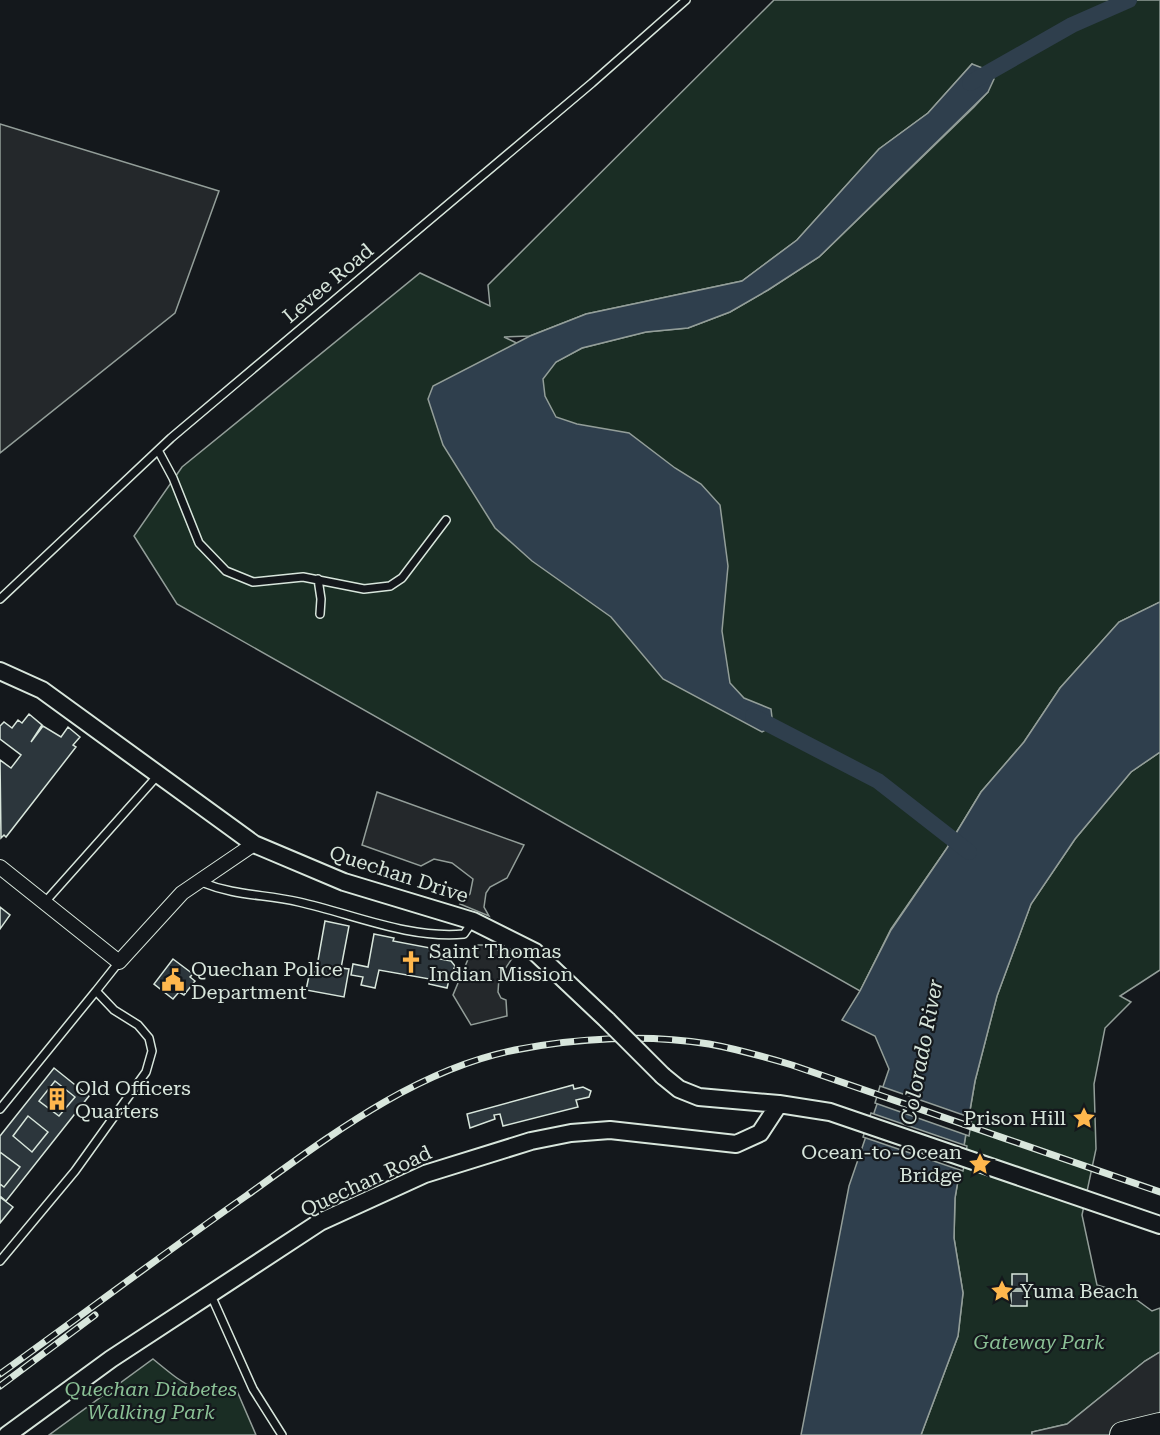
<svg xmlns="http://www.w3.org/2000/svg" width="1160" height="1435" viewBox="0 0 1160 1435" font-family="'Roboto Serif',serif">
<style>
.green{fill:#1a2d24;stroke:#939e99;stroke-width:1.5;fill-rule:evenodd}
.parking{fill:#24282b;stroke:#939e99;stroke-width:1.5}
.water{fill:#2f3f4d;stroke:#939e99;stroke-width:1.5}
.pier{fill:#14181c;stroke:#939e99;stroke-width:1.5}
.lines{fill:none;stroke-linecap:round;stroke-linejoin:round}
.canal{stroke:#2f3f4d;stroke-width:16}
.building{fill:#2c363c;stroke:#d8e6dc;stroke-width:1.5;fill-rule:evenodd}
.service-casing{stroke:#d8e6dc;stroke-width:10}
.minor-casing{stroke:#d8e6dc;stroke-width:16}
.tertiary-casing{stroke:#d8e6dc;stroke-width:20}
.motorway-casing{stroke:#d8e6dc;stroke-width:28}
.service{stroke:#14181c;stroke-width:7}
.minor{stroke:#14181c;stroke-width:14}
.tertiary{stroke:#14181c;stroke-width:16}
.motorway{stroke:#14181c;stroke-width:26}
.rail-casing{stroke:#d8e6dc;stroke-width:7}
.rail{stroke:#14181c;stroke-width:4.5;stroke-dasharray:14;stroke-linecap:butt}
.tertiary-bridge-casing{stroke:#d8e6dc;stroke-width:20;stroke-linecap:butt}
.tertiary-bridge{stroke:#14181c;stroke-width:16}
.labels{text-anchor:middle;stroke-width:4.5;stroke-linejoin:round;paint-order:stroke}
.street-label{font-size:20px;fill:#d8e6dc;stroke:#14181c}
.poi-label{font-size:20px;fill:#d8e6dc;stroke:#14181c;text-anchor:start}
.park-label{font-size:20px;font-style:italic;fill:#8ac095;stroke:#14181c}
.water-label{font-size:21px;font-style:italic;fill:#d8e6dc;stroke:#14181c}
</style>
<rect width="100%" height="100%" fill="#14181c"/>
<path class="green" d="M774,0H1160V602L1119,622L1060,688L1024,742L981,792L947,848L891,929L860,991L177,604L134,536L182,467L420,273L490,306L488,285ZM972,64L988,92L974,107L819,257L768,290L730,312L688,328L646,332L582,348L556,362L504,337L530,336L586,314L742,281L797,240L879,149L928,113Z
M1160,752V970L1120,996L1131,1002L1105,1028L1094,1084L1096,1149L1082,1215L1097,1285L1130,1295L1152,1311L1160,1308V1352L1145,1361L1067,1424L1032,1432V1435H921L958,1336L963,1293L954,1238L955,1198L975,1081L997,996L1031,904L1075,839L1131,772Z
M153,1359C185,1385 194,1395 237,1391L256,1435H49Z"/>
<path class="parking" d="M0,124L219,191L175,313L0,453Z
M377,792L524,845L507,878L490,887L486,893L484,907L489,916L460,904L470,894L473,879L452,863L434,859L421,866L362,845Z
M474,945H488L513,957L499,978L498,992L501,998L506,1000L507,1016L471,1025L453,995Z
M1160,1352V1435H1032V1432L1067,1424L1145,1361Z"/>
<path class="water" d="M972,64L988,70L994,79L988,92L819,257L768,290L730,312L688,328L646,332L582,348L556,362L543,379L545,396L556,417L577,424L629,433L675,468L701,484L720,505L728,566L722,631L730,683L744,698L771,709L773,726L762,732L663,679L611,617L532,561L495,528L443,445L428,399L433,386L530,336L586,314L742,281L797,240L879,149L928,113Z
M1160,602V752L1131,772L1075,839L1031,904L997,996L975,1081L955,1198L954,1238L963,1293L958,1336L921,1435H801L849,1186L889,1069L875,1036L842,1020L860,991L891,930L947,848L981,792L1024,742L1060,688L1119,622Z"/>
<path class="pier" d="M880,1086L972,1118L969,1136L875,1103Z
M871,1113L967,1146L963,1171L863,1137Z"/>
<g class="lines">
<path class="canal" d="M970,83L1072,25L1129,0
M753,716L878,781L969,852"/>
</g>
<path class="building" d="M29,714L42,725L31,742L43,726L61,737L68,727L80,737L73,745L76,747L6,837L4,835L1,838L0,760L11,768L21,755L0,739V726L4,722L12,728L18,720L22,723Z
M0,907L10,915L0,929Z
M325,921L349,926L341,968L349,969L344,997L306,990L310,971L316,972Z
M374,934L394,938L393,941L441,950L440,959L451,961L455,966L452,973L443,974L442,978L449,980L447,988L429,984L430,979L379,970L375,988L361,985L363,977L351,975L353,964L368,967Z
M173,959L193,974L190,977L195,981L184,995L179,992L173,999L154,984Z
M54,1068L89,1096L6,1201L0,1196V1184L4,1187L20,1167L0,1152V1136ZM55,1081L75,1097L59,1116L39,1101ZM28,1116L48,1132L32,1152L13,1136Z
M55,1081L75,1097L59,1116L39,1101Z
M573,1085L574,1089L583,1087L591,1091L589,1097L576,1100L578,1107L503,1126L500,1114L494,1115L495,1119L470,1128L467,1114Z
M28,1116L48,1132L32,1152L13,1136Z
M0,1152L20,1167L4,1187L0,1184Z
M0,1197L13,1207L0,1223Z
M1012,1274H1027V1289H1012Z
M1011,1291H1027V1306H1011Z"/>
<g class="lines">
<g class="service-casing">
<path id="service" d="M159,452L173,478L199,543L226,571L253,582L303,577L364,589L390,586L402,578L446,520
M318,579L321,599L320,614
M0,599L171,438L592,83L686,0
M201,882C235,896 264,894 299,902C353,914 407,939 464,934L473,921
M45,902L159,774
M0,1109L96,991
M0,1261L75,1171L146,1072L152,1051L149,1038L138,1025L114,1010L96,991L119,962
M210,1293L253,1389L282,1435"/>
</g>
<g class="minor-casing">
<path id="minor" d="M0,867L119,962L182,893L254,844"/>
</g>
<g class="tertiary-casing">
<path id="tertiary" d="M0,671L42,690L254,844L344,882L473,921L535,952L607,1020
M663,1076L679,1089L699,1097L779,1104L830,1112L1160,1225
M7,1435L111,1359L320,1222L425,1174L531,1141L571,1133L610,1130L736,1144L760,1133L779,1104"/>
</g>
<g class="motorway-casing">
<path id="motorway" d="M1123,1435L1160,1426"/>
</g>
<use href="#service" class="service"/>
<use href="#minor" class="minor"/>
<use href="#tertiary" class="tertiary"/>
<use href="#motorway" class="motorway"/>
<g class="rail-casing">
<path id="rail" d="M0,1374C82,1315 163,1254 246,1196C327,1138 414,1070 515,1050C576,1038 647,1034 709,1044C737,1049 765,1057 792,1065L1160,1192
M0,1386L95,1315"/>
</g>
<use href="#rail" class="rail"/>
<g class="tertiary-bridge-casing">
<path id="tertiary-bridge" d="M607,1020L663,1076"/>
</g>
<use href="#tertiary-bridge" class="tertiary-bridge"/>
</g>
<defs>
<g id="church-bare" transform="scale(1.8)"><path d="M-1.2-6h2.4v3.5h3.3v2.4h-3.3V6h-2.4V-.1h-3.3v-2.4h3.3Z" fill="#ffb74d" stroke="#14181c" stroke-width="2.5" paint-order="stroke"/></g>
<g id="civic-bare" transform="scale(1.8)"><path d="M-.6-6.5H3V-4.5H.6V-3L4-1V1h2V6H-6V1h2V-1L-.6-3ZM-1.2 2.5V6h2.4V2.5Z" fill="#ffb74d" stroke="#14181c" stroke-width="2.5" paint-order="stroke"/></g>
<g id="building-bare" transform="scale(1.8)"><path d="M-4-6H4V6H1V3H-1V6H-4ZM-2.5-4.3h1.7v1.8h-1.7ZM.8-4.3h1.7v1.8H.8ZM-2.5-1h1.7V.8h-1.7ZM.8-1h1.7V.8H.8Z" fill="#ffb74d" stroke="#14181c" stroke-width="2.5" paint-order="stroke"/></g>
<g id="sight-bare" transform="scale(1.8)"><path d="M0-6L1.8-2.2L6-1.7L2.9 1.2L3.7 5.4L0 3.3L-3.7 5.4L-2.9 1.2L-6-1.7L-1.8-2.2Z" fill="#ffb74d" stroke="#14181c" stroke-width="2.5" paint-order="stroke"/></g>
</defs>
<g fill-rule="evenodd">
<use href="#church-bare" x="411" y="962"/>
<use href="#civic-bare" x="173" y="980"/>
<use href="#building-bare" x="57" y="1099"/>
<use href="#sight-bare" x="1084" y="1118"/>
<use href="#sight-bare" x="980" y="1164"/>
<use href="#sight-bare" x="1002" y="1291"/>
</g>
<g class="labels">
<g class="street-label">
<text transform="translate(328 283) rotate(-40)" y="7">Levee Road</text>
<text transform="translate(399 874) rotate(18)" y="7">Quechan Drive</text>
<text transform="translate(366 1181) rotate(-25)" y="7">Quechan Road</text>
</g>
<g class="poi-label">
<text x="429" y="958">Saint Thomas<tspan x="429" dy="23">Indian Mission</tspan></text>
<text x="191" y="976">Quechan Police<tspan x="191" dy="23">Department</tspan></text>
<text x="75" y="1095">Old Officers<tspan x="75" dy="23">Quarters</tspan></text>
<text x="1066" y="1125" text-anchor="end">Prison Hill</text>
<text x="962" y="1159" text-anchor="end">Ocean-to-Ocean<tspan x="962" dy="23">Bridge</tspan></text>
<text x="1020" y="1298">Yuma Beach</text>
</g>
<g class="park-label">
<text x="1039" y="1349">Gateway Park</text>
<text x="151" y="1396">Quechan Diabetes<tspan x="151" dy="23">Walking Park</tspan></text>
</g>
<g class="water-label">
<text transform="translate(922 1052) rotate(-79)" y="7">Colorado River</text>
</g>
</g>
</svg>
